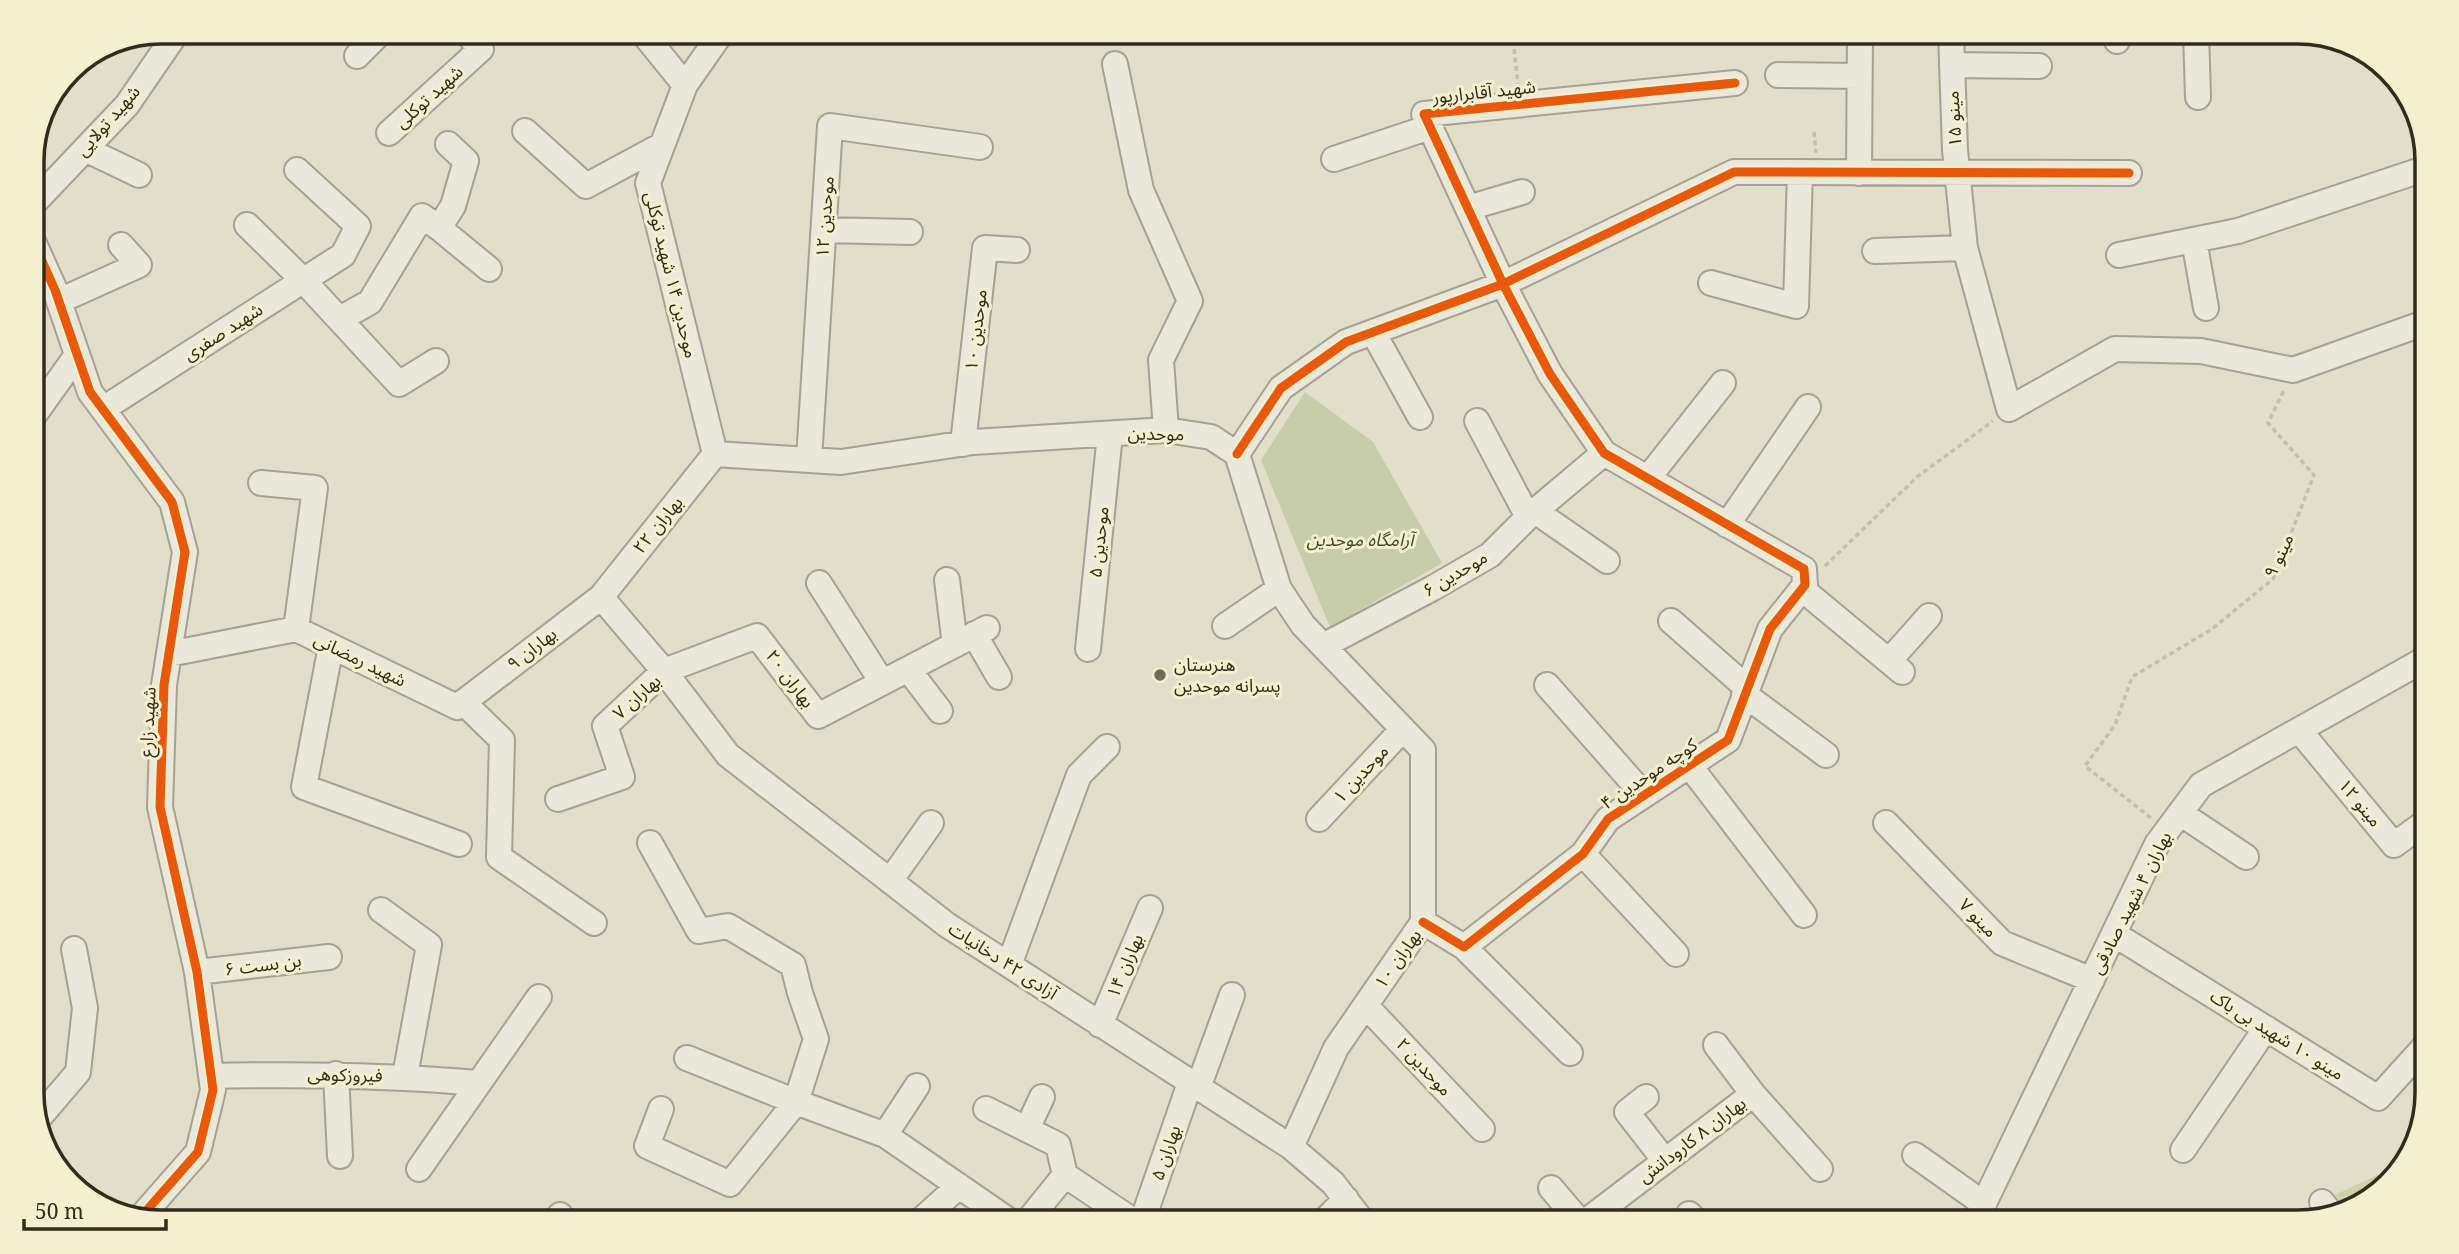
<svg xmlns="http://www.w3.org/2000/svg" width="2459" height="1254" viewBox="0 0 2459 1254" font-family="'Noto Serif','Noto Sans Arabic',serif">
<style>
.green{fill:#cbd2ac}
.cemetery{fill:#c7ccab}
.lines{fill:none;stroke-linecap:round;stroke-linejoin:round}
.minor-casing{stroke:#a6a293;stroke-width:28}
.path{stroke:#c2bfb3;stroke-width:3.5;stroke-dasharray:5 3.5;stroke-linecap:butt}
.minor{stroke:#eae7db;stroke-width:24}
.cycleway-casing{stroke:#f3efcf;stroke-width:13}
.cycleway{stroke:#e8590c;stroke-width:9}
.poi-dot{fill:#706a59;stroke:#f3efcf;stroke-width:2.5}
.labels{text-anchor:middle;stroke-width:6;stroke-linejoin:round;paint-order:stroke}
.street-label{font-size:18px;fill:#332c1c;stroke:#f3efcf}
.park-label{font-size:18px;font-style:italic;fill:#3d4f24;stroke:#f3efcf}
.poi-label{font-size:18px;fill:#332c1c;stroke:#f3efcf;text-anchor:start}
.rim{fill:none;stroke:#332c1c;stroke-width:3.5}
</style>
<rect width="100%" height="100%" fill="#e1dec9"/>
<path class="green" d="M2405,1162L2370,1201L2346,1208L2335,1195Z"/>
<path class="cemetery" d="M1305,392L1373,442L1442,563L1330,627L1261,460Z"/>
<g class="lines">
<g class="minor-casing">
<path id="minor" d="M642,32L685,85L648,183L715,454
M1951,32L1955,150L1965,248L2009,409L2115,349L2201,351L2293,370L2427,322
M2196,32L2198,97
M2117,41V32
M357,56L381,32
M1115,64L1141,190L1190,301L1161,360L1166,430
M1952,65L2039,66
M1778,75L1859,76
M1735,83L1424,114L1503,284L1734,172L2129,173
M685,85L722,32
M525,131L586,186L662,145
M389,133L481,49L466,32
M85,149L139,175
M1334,159L1430,127
M1859,173L1860,32
M32,205L127,105L177,32
M1468,208L1522,192
M247,225L303,280L399,384L436,361
M439,228L489,269
M824,230L910,232
M32,239L55,290L90,392L172,502L185,552L164,685L160,807L197,972L213,1090L198,1152L140,1218
M2194,240L2206,308
M1875,251L1965,248
M2119,255L2238,231L2427,168
M1711,283L1796,306L1800,172
M59,301L139,265L121,245
M340,319L370,302L422,216L439,228L453,206L466,161L448,144
M1373,332L1420,417
M103,409L343,255L358,226L297,170
M32,418L77,355
M1477,421L1528,517
M963,444L985,248L1017,250
M715,454L841,462L973,442L1166,430L1211,437L1237,454L1279,589L1303,625L1423,750V922L1336,1048L1291,1147
M1237,454L1281,388L1346,342L1503,284L1550,374L1604,453L1804,569L1805,585L1770,629L1728,740L1608,819L1583,854L1464,947L1423,922
M809,459L830,126L980,147
M1648,478L1723,383
M261,483L315,488L296,629
M1535,511L1607,561
M1727,525L1808,407
M947,580L955,645
M819,583L882,682
M1802,589L1902,672
M601,597L664,671L728,755L947,925L1291,1147L1333,1183L1363,1222
M1671,621L1746,687
M1225,626L1279,589
M974,634L999,677
M331,646L304,787L459,844
M1323,646L1433,588L1490,555L1528,517L1604,453
M1088,649L1110,434
M169,654L296,629L457,707L601,597L715,454
M1889,661L1929,616
M908,669L940,711
M1547,685L1644,795
M1744,694L1826,755
M463,702L502,740L499,857L594,923
M2299,730L2394,845L2427,821
M1689,765L1804,915
M558,799L622,777L605,726L664,671L757,636L818,716L987,628
M2180,813L2246,857
M1319,819L1403,729
M1886,823L2002,943L2092,980
M650,843L699,931L728,926L793,965L800,993L816,1039L796,1102L687,1058
M1583,854L1676,954
M890,881L931,823
M381,910L429,945L405,1076
M2114,934L2378,1098L2427,1044
M1464,947L1570,1053
M1009,965L1079,775L1107,747
M197,972L329,957
M1366,1006L1482,1129
M1100,1025L1150,908
M1716,1045L1753,1094
M336,1074L340,1156
M211,1076C301,1074 389,1075 478,1083
M1198,1088L1232,995
M1646,1097L1627,1112L1665,1161
M661,1109L647,1146L730,1184L796,1102L885,1135L1011,1222
M986,1109L1058,1145L1065,1175
M38,1119L78,1072L85,1008L74,949
M1027,1129L1042,1097
M885,1135L917,1086
M2183,1150L2266,1028
M1915,1155L1984,1204
M419,1169L539,997
M1551,1188L1580,1222
M2322,1202L2331,1213
M1689,1214L1697,1222
M556,1222L560,1215
M919,1222L959,1186
M1027,1222L1065,1175L1135,1222
M1142,1222L1190,1083
M1323,1222L1346,1199
M1585,1222L1753,1094L1820,1169
M1975,1222L2157,844L2201,785L2427,658"/>
</g>
<path class="path" d="M1514,49L1518,85
M1814,132L1816,153
M1825,566L1917,477L1993,421
M2151,818L2085,766L2115,725L2132,677L2212,629L2273,579L2314,475L2268,423L2285,388"/>
<use href="#minor" class="minor"/>
<g class="cycleway-casing">
<path id="cycleway" d="M1735,83L1424,114L1503,284L1734,172L2129,173
M32,239L55,290L90,392L172,502L185,552L164,685L160,807L197,972L213,1090L198,1152L140,1218
M1237,454L1281,388L1346,342L1503,284L1550,374L1604,453L1804,569L1805,585L1770,629L1728,740L1608,819L1583,854L1464,947L1423,922"/>
</g>
<use href="#cycleway" class="cycleway"/>
</g>
<circle class="poi-dot" cx="1160" cy="675" r="7"/>
<g class="labels">
<g class="street-label">
<text transform="translate(1484 92) rotate(-6)" y="6">شهید آقابرارپور</text>
<text transform="translate(429 97) rotate(-42)" y="6">شهید توکلی</text>
<text transform="translate(1954 119) rotate(-93)" y="6">مینو ۱۵</text>
<text transform="translate(108 121) rotate(-49)" y="6">شهید تولایی</text>
<text transform="translate(825 217) rotate(-86)" y="6">موحدین ۱۲</text>
<text transform="translate(671 275) rotate(76)" y="6">موحدین ۱۴ شهید توکلی</text>
<text transform="translate(976 330) rotate(-83)" y="6">موحدین ۱۰</text>
<text transform="translate(223 332) rotate(-33)" y="6">شهید صفری</text>
<text transform="translate(1156 434) rotate(1)" y="6">موحدین</text>
<text transform="translate(658 525) rotate(-51)" y="6">بهاران ۲۲</text>
<text transform="translate(1099 542) rotate(-84)" y="6">موحدین ۵</text>
<text transform="translate(2279 556) rotate(-65)" y="6">مینو ۹</text>
<text transform="translate(1455 574) rotate(-31)" y="6">موحدین ۶</text>
<text transform="translate(532 649) rotate(-38)" y="6">بهاران ۹</text>
<text transform="translate(360 660) rotate(26)" y="6">شهید رمضانی</text>
<text transform="translate(790 679) rotate(53)" y="6">بهاران ۲۰</text>
<text transform="translate(637 697) rotate(-42)" y="6">بهاران ۷</text>
<text transform="translate(148 722) rotate(-87)" y="6">شهید زارع</text>
<text transform="translate(1361 774) rotate(-47)" y="6">موحدین ۱</text>
<text transform="translate(1649 774) rotate(-34)" y="6">کوچه موحدین ۴</text>
<text transform="translate(2360 803) rotate(50)" y="6">مینو ۱۲</text>
<text transform="translate(2131 903) rotate(-63)" y="6">بهاران ۴ شهید صادقی</text>
<text transform="translate(1978 918) rotate(46)" y="6">مینو ۷</text>
<text transform="translate(1398 959) rotate(-55)" y="6">بهاران ۱۰</text>
<text transform="translate(1003 961) rotate(33)" y="6">آزادی ۴۲ دخانیات</text>
<text transform="translate(263 965) rotate(-7)" y="6">بن بست ۶</text>
<text transform="translate(1125 966) rotate(-67)" y="6">بهاران ۱۴</text>
<text transform="translate(2277 1035) rotate(32)" y="6">مینو ۱۰ شهید بی باک</text>
<text transform="translate(1424 1067) rotate(47)" y="6">موحدین ۲</text>
<text transform="translate(345 1075) rotate(1)" y="6">فیروزکوهی</text>
<text transform="translate(1692 1140) rotate(-37)" y="6">بهاران ۸ کارودانش</text>
<text transform="translate(1166 1153) rotate(-71)" y="6">بهاران ۵</text>
</g>
<g class="park-label">
<text x="1360" y="546">آرامگاه موحدین</text>
</g>
<g class="poi-label">
<text x="1174" y="671">هنرستان<tspan x="1174" dy="21">پسرانه موحدین</tspan></text>
</g>
</g>
<path d="M0 0H2459V1254H0ZM161 44H2298A117 117 0 0 1 2415 161V1093A117 117 0 0 1 2298 1210H161A117 117 0 0 1 44 1093V161A117 117 0 0 1 161 44Z" fill="#f3efcf" fill-rule="evenodd"/>
<path class="rim" d="M161 44H2298A117 117 0 0 1 2415 161V1093A117 117 0 0 1 2298 1210H161A117 117 0 0 1 44 1093V161A117 117 0 0 1 161 44Z"/>
<path d="M24 1219v10h142v-10" fill="none" stroke="#332c1c" stroke-width="3.5"/>
<text x="35" y="1219" font-size="21" fill="#332c1c" stroke="#f3efcf" stroke-width="5" paint-order="stroke">50 m</text>
</svg>
